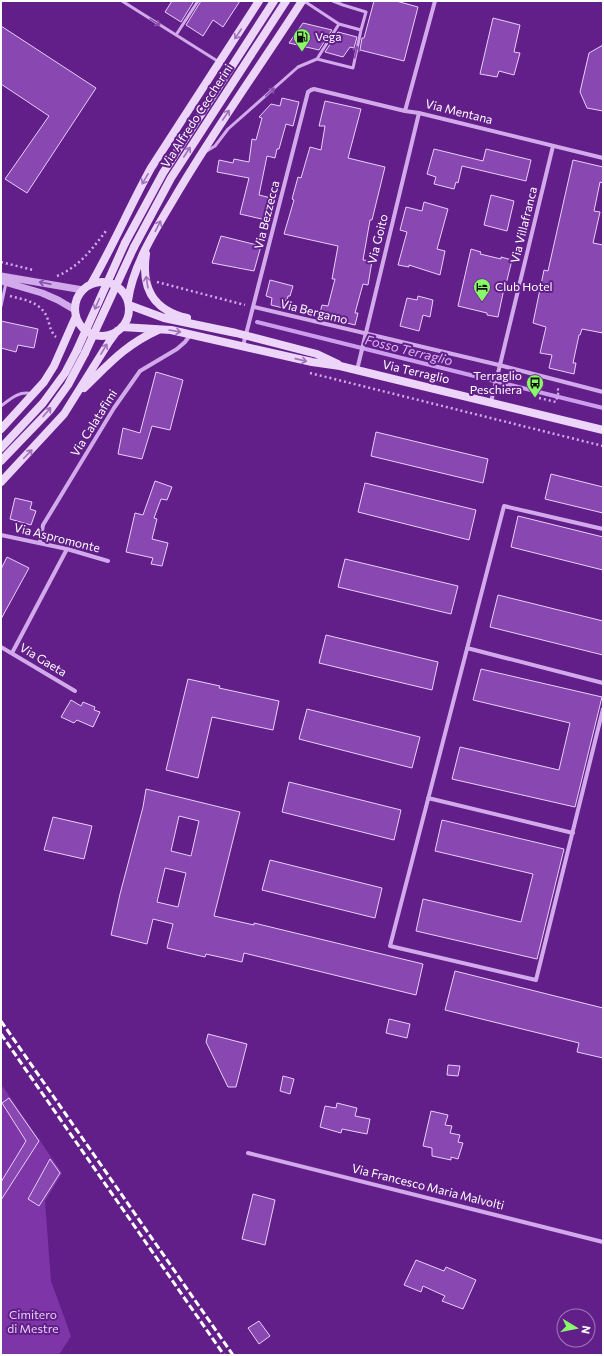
<svg xmlns="http://www.w3.org/2000/svg" width="604" height="1356" viewBox="0 0 604 1356" font-family="Commissioner,sans-serif">
<style>
.green{fill:#7d35a8}
.lines{fill:none;stroke-linecap:round;stroke-linejoin:round}
.stream{stroke:#cd9ded;stroke-width:4}
.building{fill:#8947b1;stroke:#e8cff8;fill-rule:evenodd}
.path{stroke:#d2aaeb;stroke-width:2.5;stroke-dasharray:2 3;stroke-linecap:butt}
.service{stroke:#d2aaeb;stroke-width:3}
.minor{stroke:#d2aaeb;stroke-width:4}
.tertiary{stroke:#d2aaeb;stroke-width:7}
.secondary{stroke:#ecd5f8;stroke-width:8}
.rail{stroke:#fff;stroke-width:3;stroke-dasharray:7 3;stroke-linecap:butt}
.secondary-bridge{stroke:#ecd5f8;stroke-width:8}
.oneway{stroke:#8950ab}
.oneway2{stroke:#a071bb}
.labels{text-anchor:middle;stroke-width:4;stroke-linejoin:round;paint-order:stroke}
.poi-label{font-size:12px;fill:#fff;stroke:#621f89;text-anchor:start}
.street-label{font-size:12px;fill:#fff;stroke:#621f89}
.park-label{font-size:12px;fill:#e8cff8;stroke:#621f89}
.water-label{font-size:13px;font-style:italic;fill:#dbb5f2;stroke:#621f89}
</style>
<rect width="100%" height="100%" fill="#621f89"/>
<path class="green" d="M1,1084L62,1173L45,1201L51,1281L71,1336L59,1355H1Z"/>
<g class="lines">
<path class="stream" d="M257,322L603,408"/>
</g>
<path class="building" d="M172,1H194L181,22L165,12Z
M201,1H240L223,27L213,20L203,36L186,25Z
M374,1H396L418,7L404,61L360,50L362,38H364Z
M493,18L520,25L514,52L520,53L514,75L499,71L497,77L480,74Z
M303,23L332,30L319,50L289,43Z
M1,26L96,88L27,193L5,179L49,116L1,84Z
M338,32L357,37L354,48L350,47L343,57L325,52Z
M603,45V111L587,108L580,92L589,53Z
M282,98L299,102L293,126L286,124L279,149H277L275,158L267,156L259,195L271,198L266,220L240,214L249,178L217,172L219,160L233,163L234,159L249,162L252,139L256,140L262,118L259,117L271,104L280,106Z
M325,101L361,109L348,158L385,167L372,220H370L363,260L372,261L368,285L363,284L355,313H358L355,325L319,316L322,305L328,306L335,279H332L338,246L284,234L294,200L292,199L298,177L301,178L310,147L321,150L325,126H319Z
M434,149L483,161L486,149L531,160L526,181L462,166L458,183L456,182L454,189L434,184L436,177L427,174Z
M573,160L603,167V183L600,182L594,211L600,212L593,243L603,245V333L582,329L580,335H579L573,363H576L574,374L549,368L552,355L540,353L546,327L533,323L544,270L548,271Z
M491,195L514,201L507,231L484,225Z
M424,202L448,209L437,249L445,251L440,275L409,265V267L398,265L407,232L400,230L406,207L422,211Z
M221,236L261,246L254,271L212,263Z
M471,249L481,252L480,254L501,259V257L512,260L506,284H505L498,317L487,315V313L458,306Z
M270,280L293,286L290,296H288L287,301L285,300L283,308L271,305L272,298L266,296Z
M418,296L433,300L430,317L423,315L419,331L400,326L407,298L417,300Z
M1,321L38,329L34,348L18,345L16,352L1,348Z
M156,372L183,380L170,430L152,426L142,459L118,454L123,428L140,433Z
M376,432L488,459L483,483L371,456Z
M551,474L603,487V513L545,499Z
M155,481L172,487L167,500L161,499L154,518L157,519L152,539L168,543L162,566L151,564L153,558L126,552L135,513L143,515Z
M365,483L476,510L469,540L358,512Z
M15,498L32,502L30,509L36,511L31,525L10,519Z
M518,516L603,537V570L511,547Z
M7,557L29,568L1,619V569Z
M345,559L458,586L451,614L338,587Z
M498,595L603,621V655L490,627Z
M326,635L438,662L432,690L319,663Z
M481,669L602,697L575,807L452,779L460,747L559,770L570,723L473,700Z
M188,679L220,686L219,688L279,701L273,730L212,717L198,778L166,770Z
M71,700L81,706L83,702L95,707L94,710L100,712L93,727L77,720L74,723L61,717Z
M307,709L420,737L412,768L299,739Z
M289,782L401,810L394,840L282,812Z
M146,789L240,812L214,916L254,925V923L423,964L416,995L244,953L242,962L206,954L205,957L167,948L173,924L153,919L147,944L111,935L120,894L143,807ZM179,816L199,821L191,856L171,851ZM165,868L186,873L178,907L157,902Z
M53,817L92,826L84,859L44,850Z
M442,820L564,849L537,959L416,931L423,899L521,922L533,874L435,851Z
M270,860L382,888L375,918L262,890Z
M455,971L603,1008V1058L577,1052L579,1043L445,1010Z
M389,1019L410,1024L407,1038L386,1033Z
M208,1034L247,1044L236,1087H228L206,1042Z
M448,1065L460,1066L458,1076L447,1075Z
M283,1076L294,1079L290,1094L280,1091Z
M9,1098L39,1141L1,1200V1182L26,1141L2,1103Z
M337,1103L357,1108L355,1116L370,1119L367,1134L342,1129L341,1133L320,1127L325,1106L336,1108Z
M431,1111L448,1115L445,1125L452,1126L450,1133L460,1135L458,1142L463,1143L458,1159L451,1157V1160L432,1156V1148L423,1146Z
M50,1159L60,1173L39,1206L28,1199Z
M253,1194L275,1200L265,1245L242,1239Z
M416,1260L444,1271L446,1267L476,1280L463,1309L442,1301L445,1296L423,1286L421,1292L404,1285Z
M259,1321L270,1336L259,1344L248,1328Z"/>
<g class="lines">
<path class="path" d="M1,262L33,270
M57,276C79,267 92,249 106,231
M157,282L245,305
M10,296C26,300 43,303 48,320C50,326 51,333 56,337
M310,373L603,446
M539,398L556,402L559,390L557,389"/>
<path class="service" d="M122,1L219,62
M333,1L343,5L366,12L361,30
M176,35L198,1
M317,59L353,68L361,30L339,24
M205,152L215,146L228,129L298,67L317,59L339,24L304,1
M1,306L6,283
M1,406C10,399 20,390 32,394"/>
<path class="minor" d="M405,111L435,1
M254,307L499,365L603,392
M243,346L308,92L311,90L314,89L405,111L419,113L603,158
M357,370L419,113
M491,402L553,146
M603,529L504,506L390,946L536,980L603,709
M1,535L67,549L108,561
M40,542L43,525L114,408L140,371L177,349L185,342L191,334
M1,647L75,691
M467,648L603,683
M12,653L67,549
M428,798L573,833
M248,1153L603,1242"/>
<path class="tertiary" d="M1,276L83,290
M1,281L42,293L58,300L75,310"/>
<path class="secondary" d="M125,243L163,173L274,1
M134,247L171,178L286,1
M146,254C141,288 153,310 187,318
M75 309a27 27 0 1 1 54 0a27 27 0 1 1-54 0Z
M91,284C113,246 130,206 151,168L259,1
M128,301C132,268 155,230 172,202C212,133 259,68 302,1
M129,305L164,318L236,333L317,354L338,364
M122,327L171,330L312,362L340,366L603,430
M84,388C109,364 125,345 158,330
M1,429L44,382L54,366L76,316
M1,448L43,403L65,373L77,350
M1,461L50,410L68,385L85,353
M1,482L64,414L109,342L117,331"/>
<path class="rail" d="M1,1021L233,1355
M1,1034L224,1355"/>
<path class="secondary-bridge" d="M77,350L125,243
M85,353L134,247"/>
</g>
<defs><path id="oneway-shaft" d="M-6 0H5M1.5-3L5.5 0L1.5 3" fill="none" stroke-width="1.6" stroke-linecap="round" stroke-linejoin="round"/></defs>
<g class="oneway">
<use href="#oneway-shaft" transform="translate(155 22) rotate(32)"/>
<use href="#oneway-shaft" transform="translate(356 52) rotate(-77)"/>
<use href="#oneway-shaft" transform="translate(270 92) rotate(-42)"/>
<use href="#oneway-shaft" transform="translate(45 283) rotate(-169)"/>
</g>
<g class="oneway2">
<use href="#oneway-shaft" transform="translate(238 34) rotate(123)"/>
<use href="#oneway-shaft" transform="translate(226 115) rotate(-56)"/>
<use href="#oneway-shaft" transform="translate(187 152) rotate(-57)"/>
<use href="#oneway-shaft" transform="translate(145 179) rotate(120)"/>
<use href="#oneway-shaft" transform="translate(158 226) rotate(-63)"/>
<use href="#oneway-shaft" transform="translate(147 282) rotate(-99)"/>
<use href="#oneway-shaft" transform="translate(97 304) rotate(114)"/>
<use href="#oneway-shaft" transform="translate(175 331) rotate(10)"/>
<use href="#oneway-shaft" transform="translate(104 349) rotate(-59)"/>
<use href="#oneway-shaft" transform="translate(301 360) rotate(13)"/>
<use href="#oneway-shaft" transform="translate(47 412) rotate(-49)"/>
<use href="#oneway-shaft" transform="translate(28 454) rotate(-46)"/>
</g>
<defs>
<g id="fuel-pin" transform="scale(0.9)"><path d="M0 17L-7.5 6A9.5 9.5 0 1 1 7.5 6Z" fill="#89f96a" stroke="#621f89"/><path d="M-5.5-6h7V0h2V4h1.3V-2.5L3-4.5l.8-.8L6-3V5H2.5V1h-1V6h-7ZM-4.2-4.7v3.2H.2V-4.7Z" fill="#111"/></g>
<g id="hotel-pin" transform="scale(0.9)"><path d="M0 17L-7.5 6A9.5 9.5 0 1 1 7.5 6Z" fill="#89f96a" stroke="#621f89"/><path d="M-6-4.5h1.5V1H6V5H4.5V3h-9V5H-6ZM-4 0a1.8 1.8 0 1 1 3.6 0ZM.5 0V-2.5h3Q6-2.5 6 0Z" fill="#111"/></g>
<g id="bus-pin" transform="scale(0.9)"><path d="M0 17L-7.5 6A9.5 9.5 0 1 1 7.5 6Z" fill="#89f96a" stroke="#621f89"/><path d="M-5-6H5V4H4V6H2V4H-2V6H-4V4H-5ZM-3.5-4V0h7V-4ZM-3.5 1.2v1.5H-2V1.2ZM2 1.2v1.5H3.5V1.2Z" fill="#111"/></g>
</defs>
<g fill-rule="evenodd">
<use href="#fuel-pin" x="302" y="37"/>
<use href="#hotel-pin" x="482" y="287"/>
<use href="#bus-pin" x="535" y="383"/>
</g>
<g class="labels">
<g class="poi-label">
<text x="315" y="41">Vega</text>
<text x="495" y="291">Club Hotel</text>
<text x="522" y="380" text-anchor="end">Terraglio<tspan x="522" dy="14">Peschiera</tspan></text>
</g>
<g class="street-label">
<text transform="translate(459 112) rotate(14)" y="4">Via Mentana</text>
<text transform="translate(197 116) rotate(-57)" y="4">Via Alfredo Ceccherini</text>
<text transform="translate(267 215) rotate(-76)" y="4">Via Bezzecca</text>
<text transform="translate(524 225) rotate(-76)" y="4">Via Villafranca</text>
<text transform="translate(378 239) rotate(-76)" y="4">Via Goito</text>
<text transform="translate(314 312) rotate(14)" y="4">Via Bergamo</text>
<text transform="translate(416 372) rotate(13)" y="4">Via Terraglio</text>
<text transform="translate(94 423) rotate(-58)" y="4">Via Calatafimi</text>
<text transform="translate(57 538) rotate(14)" y="4">Via Aspromonte</text>
<text transform="translate(43 660) rotate(31)" y="4">Via Gaeta</text>
<text transform="translate(428 1187) rotate(14)" y="4">Via Francesco Maria Malvolti</text>
</g>
<g class="park-label">
<text x="33" y="1319">Cimitero<tspan x="33" dy="14">di Mestre</tspan></text>
</g>
<g class="water-label">
<text transform="translate(409 350) rotate(14)" y="5">Fosso Terraglio</text>
</g>
</g>
<rect width="604" height="1356" fill="none" stroke="#ffffff" stroke-width="4"/>
<g transform="translate(576 1328) rotate(100)"><circle r="19" fill="#621f89" stroke="#a179b8"/>
<path d="M0-3L7 15L0 10L-7 15Z" fill="#89f96a"/>
<text y="-6" font-size="11" font-weight="bold" text-anchor="middle" fill="#ffffff">N</text>
</g>
</svg>
